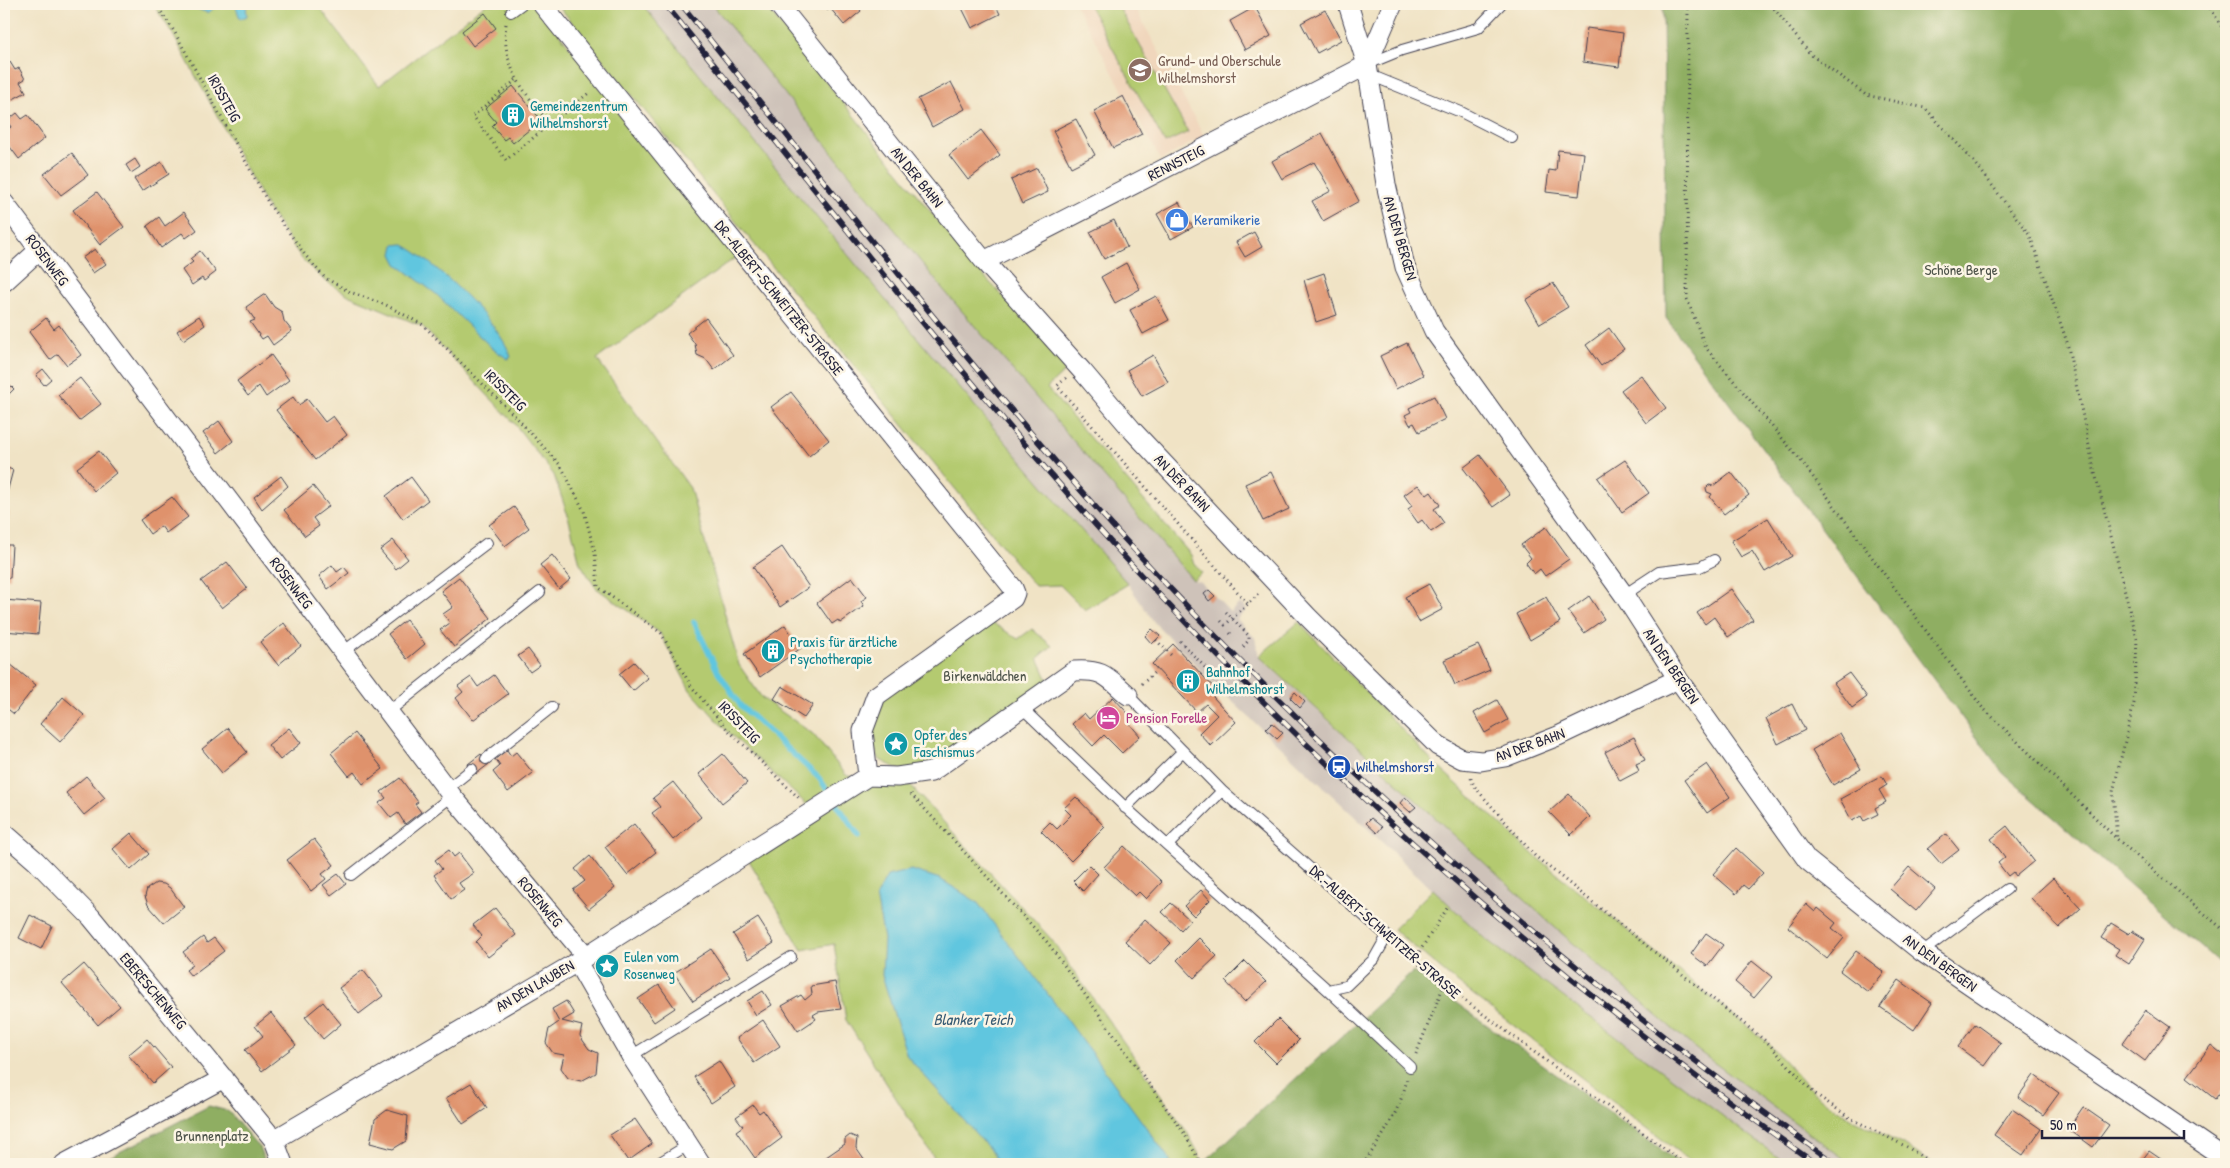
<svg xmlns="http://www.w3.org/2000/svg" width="2230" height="1168" viewBox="0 0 2230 1168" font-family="'Patrick Hand',sans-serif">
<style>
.built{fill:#f0d6bc}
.industrial{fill:#cec2b9}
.green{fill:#b4ca6f;stroke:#6b7655}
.forest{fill:#8fae62;stroke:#58684e}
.water{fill:#61c6df;stroke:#42748d}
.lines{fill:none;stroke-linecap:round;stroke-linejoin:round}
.stream{stroke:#61c6df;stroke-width:5.5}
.building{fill:#df926c}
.service-casing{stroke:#413f50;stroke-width:12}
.minor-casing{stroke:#413f50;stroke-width:21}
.path{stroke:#413f50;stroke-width:3;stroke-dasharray:1 4;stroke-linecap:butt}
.service{stroke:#fff;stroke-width:10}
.minor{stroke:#fff;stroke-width:19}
.rail-casing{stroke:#22223b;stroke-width:5.5}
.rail{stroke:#fcf5e5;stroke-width:4;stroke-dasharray:11;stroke-linecap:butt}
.labels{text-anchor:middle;stroke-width:5;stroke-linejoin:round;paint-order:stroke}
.education-label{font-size:15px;fill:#785e54;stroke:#fcf5e5;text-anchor:start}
.street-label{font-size:15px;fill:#22223b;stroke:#fcf5e5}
.culture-label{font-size:15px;fill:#0d838f;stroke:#fcf5e5;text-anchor:start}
.shop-label{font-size:15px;fill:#366cbe;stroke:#fcf5e5;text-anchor:start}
.park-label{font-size:15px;fill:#4e544b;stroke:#fcf5e5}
.hotel-label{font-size:15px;fill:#b23c85;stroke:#fcf5e5;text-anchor:start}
.transit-label{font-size:15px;fill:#164399;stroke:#fcf5e5;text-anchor:start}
.water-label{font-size:16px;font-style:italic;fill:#385b74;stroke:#fcf5e5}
</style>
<rect width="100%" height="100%" fill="#fcf5e5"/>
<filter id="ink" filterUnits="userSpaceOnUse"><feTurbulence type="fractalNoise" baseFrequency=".02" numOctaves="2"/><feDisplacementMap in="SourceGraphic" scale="10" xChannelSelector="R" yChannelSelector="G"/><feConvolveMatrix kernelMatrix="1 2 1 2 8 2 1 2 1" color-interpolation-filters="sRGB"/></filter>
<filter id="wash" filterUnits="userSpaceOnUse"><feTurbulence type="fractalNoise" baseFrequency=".0096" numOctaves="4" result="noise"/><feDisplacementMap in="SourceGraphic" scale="20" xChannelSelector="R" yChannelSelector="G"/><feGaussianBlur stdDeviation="1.12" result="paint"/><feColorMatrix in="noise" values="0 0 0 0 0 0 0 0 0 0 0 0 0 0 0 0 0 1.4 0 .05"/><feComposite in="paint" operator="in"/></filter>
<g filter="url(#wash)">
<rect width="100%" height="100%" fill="#f0e3c5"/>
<path class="built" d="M1075,4H1133L1204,136L1161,160Z"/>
<path class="industrial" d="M641,4H712L942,288L1193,580L1201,582L1230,612L1240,603L1247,610L1237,619L1255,638L1259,657L1552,925L1697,1050L1851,1164H1787L1484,938L1218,688L1154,622L1128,584L1039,483L791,188Z"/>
<path class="green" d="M153,4H317L379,86L486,4H535L739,255L597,359L690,488L739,665L762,698L813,734L847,776L906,781L1051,939L1187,1132L1204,1164H938L846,1020L834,944L802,950L747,857L818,815L726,730L690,690L660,633L596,588L580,563L568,516L554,475L514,423L422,326L350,296L324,280L302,259L267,207L171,31Z
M557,4H642C801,200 962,394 1128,584L1085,610L1060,585L1035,586Z
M712,4H764L975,267L1070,366L1047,388L1191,555L1193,562L1202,573L1193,580L942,288Z
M1088,4H1117L1188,132L1165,143Z
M985,618L1018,639L1032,629L1052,646L1038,658L1051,687L931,765L902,771L880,760L871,743L876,696Z
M1299,622L1431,760L1535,856L1768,1043L1814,1093L1850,1118L1907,1147L1933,1164H1851L1697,1050L1552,925L1259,656Z
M1433,889L1484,938L1787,1164H1694L1449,976L1393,929Z"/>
<path class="forest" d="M1663,4H2226V969L2003,773L1666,318Z
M1413,972L1681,1164H1204V1162Z
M209,1106L228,1111L259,1147L266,1164H96Z"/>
<path class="water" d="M192,4H216L215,7L208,13L195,8Z
M235,4H246L247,16L240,19Z
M402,244C432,259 502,325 511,357L508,359L493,349L436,294L397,264L392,254L394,245Z
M911,870L940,879L977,902L1063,1014L1170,1160V1164H998L993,1153L907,1056L882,975L884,939L876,896L887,876Z"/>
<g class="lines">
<path class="stream" d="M694,622L717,670L740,705L819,778L859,836"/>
</g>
<g id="blocks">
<path class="building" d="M374,4H385L378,9Z
M823,4H856L861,11L844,25L830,8L828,10Z
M960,4H995L1000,14L972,28Z
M1255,7L1271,36L1245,50L1230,21Z
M1325,10L1341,40L1317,53L1301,23Z
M485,13L496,28L473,46L462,31Z
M1587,28L1623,33L1619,67L1583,62Z
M10,62L15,70L19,68L25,79L20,82L26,92L4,104V65Z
M951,82L965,109L932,127L918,99Z
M513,86L541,120L513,143L508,137L504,140L492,126L496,122L485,109Z
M1123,96L1142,134L1113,148L1094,111Z
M17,113L22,119L28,115L45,138L19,159L4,139V132L11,127L7,121Z
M1076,119L1095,155L1071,167L1053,131Z
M981,130L1000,155L968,180L949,155Z
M1322,133L1359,201L1323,221L1312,201L1331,191L1314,162L1282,179L1272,161Z
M1558,150L1584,153L1579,196L1546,192L1549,170L1556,171Z
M72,153L88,175L61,195L44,174Z
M135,159L140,167L131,173L126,165Z
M162,162L169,174L142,191L134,179Z
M1037,168L1048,192L1022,204L1011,180Z
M97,192L124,227L100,245L73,210Z
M1179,202L1193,227L1171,239L1157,214Z
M184,212L197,230L186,238L182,233L161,248L147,226L159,217L165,226Z
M1114,220L1127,247L1104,259L1090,232Z
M1254,232L1262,247L1245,257L1236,242Z
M95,249L106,264L93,273L82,258Z
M200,251L216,272L204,281L202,278L192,285L182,270L193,262L190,259Z
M1126,263L1140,289L1115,303L1101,277Z
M1324,273L1337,315L1316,322L1304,280Z
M1553,283L1568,307L1540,324L1526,300Z
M265,294L274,307L282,312L284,321L292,331L273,345L267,336L262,339L250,322L255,320L246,307Z
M1156,296L1169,320L1143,334L1130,310Z
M199,316L205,325L183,340L177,331Z
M46,318L54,329L59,325L81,355L67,365L58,354L50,360L29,332Z
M706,318L733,355L714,370L706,359L697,355L695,344L687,333Z
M1609,328L1624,349L1601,366L1586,345Z
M1407,343L1423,375L1396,389L1380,356Z
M271,355L289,380L266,397L259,386L248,396L237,381Z
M1153,355L1168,382L1142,396L1127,370Z
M43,369L51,379L44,385L36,375Z
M1641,375L1666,408L1646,423L1621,390Z
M80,378L101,404L79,421L58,395Z
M4,379L14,389L4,399Z
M791,392L829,440L809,456L771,407Z
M1434,396L1445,419L1419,432L1414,423L1410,425L1405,415L1411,412L1409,408Z
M293,397L299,405L307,399L325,422L333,416L347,435L315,460L276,410Z
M219,421L233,441L218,453L203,433Z
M99,451L116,473L94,491L77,468Z
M1480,455L1510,495L1493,507L1463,468Z
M1625,460L1649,493L1622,512L1598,478Z
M4,467L13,470L4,504Z
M1271,472L1289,509L1263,521L1245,484Z
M1731,472L1749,495L1724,514L1710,497L1712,494L1707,492L1706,488L1709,485L1713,486Z
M281,476L288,486L262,509L254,497Z
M411,477L428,500L403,519L386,496Z
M1418,485L1427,495L1431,492L1440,505L1434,509L1444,523L1431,532L1422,520L1418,523L1408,509L1412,506L1404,495Z
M313,486L329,506L313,518L319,526L305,536L284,510Z
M172,497L188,517L166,533L161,526L150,534L140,520Z
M514,507L529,528L505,546L489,525Z
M4,510L9,512L7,530L4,529Z
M1768,518L1792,556L1765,572L1752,551L1741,557L1731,541Z
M1546,527L1569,559L1545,576L1540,569L1534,574L1526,563L1531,558L1521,545Z
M393,540L408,559L396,569L380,550Z
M4,545H12L10,578H4Z
M782,547L809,587L780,607L753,567Z
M552,555L571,579L559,589L540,565Z
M227,562L247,588L222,608L201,581Z
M332,565L337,572L344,567L349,573L328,589L319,576Z
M459,577L491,618L454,647L440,630L450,623L443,614L453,607L441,591Z
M852,577L867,597L861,601L864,606L840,623L838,620L832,624L817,603Z
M1429,584L1443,609L1419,622L1405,597Z
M1731,589L1753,620L1728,637L1714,617L1705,624L1697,613Z
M1209,590L1215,596L1209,601L1204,594Z
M1589,596L1604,619L1584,633L1568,611Z
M1546,597L1560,622L1530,640L1516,614Z
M4,600L41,603L38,634L4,631Z
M406,620L425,644L407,659L388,634Z
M284,623L301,646L278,665L260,642Z
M785,625L801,648L760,677L744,654Z
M1152,629L1160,636L1152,644L1145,636Z
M1173,644L1218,692L1213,697L1236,722L1211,746L1199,733L1217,715L1206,704L1197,712L1152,664Z
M1478,645L1490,670L1455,685L1444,660Z
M528,649L540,665L530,672L518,656Z
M634,662L648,678L633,691L619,674Z
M10,664L36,685L14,714L4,706V672Z
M1849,673L1867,697L1852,708L1834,683Z
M494,675L508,694L473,720L456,698L463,692L458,686L471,677L478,687Z
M782,686L813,705L804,718L774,699Z
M1295,692L1305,702L1300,708L1290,698Z
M63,697L84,715L60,742L40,724Z
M1113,697L1133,719L1129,723L1140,736L1122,753L1104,735L1093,746L1072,724L1084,713L1089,719Z
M1497,700L1508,720L1485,733L1474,713Z
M1792,704L1805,730L1778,744L1766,718Z
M1272,723L1283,733L1277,739L1266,729Z
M228,728L247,752L222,773L202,749Z
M289,728L301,743L280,760L268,745Z
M355,733L383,769L363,784L354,772L349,776L331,753Z
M1840,733L1861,769L1833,785L1812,750Z
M1634,737L1645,760L1636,764L1639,771L1620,781L1605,752Z
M507,750L511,756L516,752L533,773L508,792L493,772L500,766L495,759Z
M481,754L489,764L476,774L468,764Z
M723,754L747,783L722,803L699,774Z
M1707,764L1730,797L1707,813L1684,780Z
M86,776L105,798L84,815L66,793Z
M1882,776L1887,785L1879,790L1886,802L1875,808L1878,814L1864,821L1861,816L1852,821L1840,799Z
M400,778L418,802L415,804L421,812L405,824L398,813L391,818L379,803L386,798L381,792Z
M673,782L701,817L673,840L652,813L660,807L653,798Z
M1569,794L1590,817L1571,835L1549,812Z
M1076,797L1105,827L1071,861L1041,831L1050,822L1057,829L1071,815L1064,808Z
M1405,797L1416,807L1410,812L1400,803Z
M1371,818L1382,827L1377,833L1366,823Z
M634,824L656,852L627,875L605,847Z
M2007,826L2034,861L2016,876L2013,872L2008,876L1998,863L2005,857L1991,839Z
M131,833L149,854L131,870L113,849Z
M1946,834L1959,850L1941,864L1928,849Z
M314,839L334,865L322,874L326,879L311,891L287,860Z
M1124,846L1162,882L1146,899L1139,892L1135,896L1104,867Z
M1736,848L1763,873L1748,889L1743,885L1736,894L1713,874Z
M449,850L454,857L459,853L474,873L459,883L464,890L451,899L434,875L442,869L435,860Z
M590,856L615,888L589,909L573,890L585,881L575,869Z
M1089,865L1098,874L1083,891L1073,881Z
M1909,867L1935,889L1916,911L1890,889Z
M338,874L346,884L331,895L323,885Z
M2053,878L2081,908L2059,928L2031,898Z
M156,883L164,884L170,888L184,907L164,923L148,905L145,896L147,889Z
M1201,890L1210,900L1194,916L1184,906Z
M1171,903L1190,920L1181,930L1162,912Z
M1806,904L1815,912L1818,908L1836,923L1832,928L1844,938L1827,959L1788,927Z
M495,908L516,935L488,957L476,942L482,936L473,925Z
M30,915L52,926L41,949L19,938Z
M758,918L774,943L749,959L733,934Z
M1145,919L1171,943L1150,965L1125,941Z
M2111,923L2129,934L2132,931L2145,939L2129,964L2115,955L2119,949L2101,938Z
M1706,933L1723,945L1707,966L1691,954Z
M203,937L207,943L214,938L224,951L191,976L186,970L193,965L183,952Z
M1199,938L1217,956L1194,978L1177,960Z
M711,949L730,977L693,1001L674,973Z
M1856,951L1884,972L1868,992L1840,971Z
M1245,961L1266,982L1245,1002L1225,981Z
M1752,961L1772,977L1754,998L1735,982Z
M84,964L120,1006L98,1025L62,983Z
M363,970L383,996L359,1014L339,988Z
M1899,980L1932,1003L1914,1030L1880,1007Z
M835,982L841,1009L818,1012L813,1015L816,1019L798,1031L782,1006L801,995L805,1000L812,994L811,986Z
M659,985L675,1008L654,1022L638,999Z
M763,991L772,1005L756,1015L747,1001Z
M566,1001L574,1014L562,1021L582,1026L580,1036L584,1042L589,1049L598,1053L596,1073L581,1081L568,1078L561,1068L564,1055L553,1053L546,1043L549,1029L559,1022L552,1009Z
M323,1002L341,1024L323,1039L305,1017Z
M2146,1010L2170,1027L2145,1061L2122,1044Z
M271,1013L296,1045L262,1071L245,1050L263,1036L255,1026Z
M1278,1019L1299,1040L1276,1063L1255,1042Z
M763,1020L780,1046L754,1063L737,1038Z
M1975,1024L2001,1043L1984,1066L1958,1047Z
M147,1039L171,1067L153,1083L128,1055Z
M2211,1045L2226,1057V1085L2215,1099L2187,1077Z
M719,1061L735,1087L711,1103L694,1077Z
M2034,1075L2059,1093L2043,1115L2018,1097Z
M471,1083L487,1108L463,1124L446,1098Z
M4,1100L7,1101L4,1112Z
M753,1105L759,1113L763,1110L782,1138L755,1158L736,1131L743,1126L736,1117Z
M2083,1107L2109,1125L2093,1147L2068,1129Z
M2012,1109L2041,1129L2023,1155L1994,1135Z
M387,1110L408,1116L406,1141L393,1149L370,1143L375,1119Z
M635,1119L652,1144L628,1161L610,1135Z
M850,1135L857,1138L856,1148L867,1164H816L845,1144V1139Z
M2149,1151L2168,1164H2139Z"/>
</g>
</g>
<g filter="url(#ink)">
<use href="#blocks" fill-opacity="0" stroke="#413f50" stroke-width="1"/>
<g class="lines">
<g class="service-casing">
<path id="service" d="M511,12L522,4
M1368,64L1402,50L1478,28L1501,4
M1370,75L1461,112L1512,138
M1624,595L1659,572L1700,567L1714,560
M343,652L487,543
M1128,695L1222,791L1387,936L1374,959L1346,986L1328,990
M1022,708L1126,808L1328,990L1410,1067
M388,712L540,592
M486,759L552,707
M447,789L472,769
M1125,808L1183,751
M1168,845L1222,791
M351,875L452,796
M1922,952L2007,889
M631,1056L791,957
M657,1164L688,1145"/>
</g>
<g class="minor-casing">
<path id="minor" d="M542,4L1013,588L1015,593L1013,598L876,696L863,731L868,776
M778,4L984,261L1083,372L1133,431L1308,617L1438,746L1462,759L1481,761L1505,757L1558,736L1678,679
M1348,4L1367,65L1386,184L1405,267L1434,331L1624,595L1678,679L1807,860L1922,952L2226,1159
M1367,65L1393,4
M4,203L452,796L586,956
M984,261L1367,65
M4,282L39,250
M868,776L897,777L931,772L1074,671C1104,669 1107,677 1128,695
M4,833L36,861L91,917L274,1140L283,1164
M577,962L631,1056L701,1164
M274,1140L577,962L868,776
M64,1164L224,1078"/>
</g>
<path class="path" d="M156,4L174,31L269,204L305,255L325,278L350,292L386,305L423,325L515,416L561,466L584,511L595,553L598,587L661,633L691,686L727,729L800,799
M1688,4L1687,299L1706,348L1802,462L1982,707L2117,839L2226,932
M1772,4L1773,7L1810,54L1866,95L1925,108L1976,164L2030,236L2067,342L2094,469L2137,639L2134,703L2113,792L2117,839
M2208,4L2226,34
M506,24C501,67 525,93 550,124L590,92
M516,80L473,116L506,160L550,124
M1066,378L1057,386L1248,604
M1226,612L1249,636V640L1243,647
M1221,621L1225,625L1261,592
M1230,633L1233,637
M1156,640L1172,656
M1180,641L1216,679
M1142,684L1157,670
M1471,778L1474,786L1535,856L1768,1043L1814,1093L1850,1118L1907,1147L1933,1164
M911,794L1048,943L1184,1133L1201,1164
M1396,945L1444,985L1685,1164
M1414,960L1448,907
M1416,1054L1444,985
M1363,1164C1382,1138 1400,1111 1407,1079"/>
<use href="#service" class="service"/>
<use href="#minor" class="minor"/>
<g class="rail-casing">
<path id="rail" d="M665,4C814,187 959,375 1118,550C1327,780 1562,985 1816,1164
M681,4C825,181 965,363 1118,532C1333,769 1575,980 1836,1164"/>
</g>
<use href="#rail" class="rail"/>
</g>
</g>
<defs>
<g id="school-disc" transform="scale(1.25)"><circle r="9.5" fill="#8d6e63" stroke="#fcf5e5"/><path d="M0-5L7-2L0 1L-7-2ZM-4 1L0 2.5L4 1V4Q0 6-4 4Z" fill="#fff"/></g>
<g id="building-disc" transform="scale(1.25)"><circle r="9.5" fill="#0f9aa8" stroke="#fcf5e5"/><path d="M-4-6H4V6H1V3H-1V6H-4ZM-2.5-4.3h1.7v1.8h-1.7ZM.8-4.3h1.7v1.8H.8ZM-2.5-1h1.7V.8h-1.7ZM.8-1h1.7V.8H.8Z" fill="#fff"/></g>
<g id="shop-disc" transform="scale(1.25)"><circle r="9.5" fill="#3f7fe0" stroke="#fcf5e5"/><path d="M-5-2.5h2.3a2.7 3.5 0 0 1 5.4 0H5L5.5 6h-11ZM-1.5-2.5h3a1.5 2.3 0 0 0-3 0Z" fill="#fff"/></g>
<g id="hotel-disc" transform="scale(1.25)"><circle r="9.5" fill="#d1479c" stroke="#fcf5e5"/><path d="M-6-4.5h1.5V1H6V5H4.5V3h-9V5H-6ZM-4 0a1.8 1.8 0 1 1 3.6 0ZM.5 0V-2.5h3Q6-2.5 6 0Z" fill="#fff"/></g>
<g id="sight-disc" transform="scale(1.25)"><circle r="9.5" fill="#0f9aa8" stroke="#fcf5e5"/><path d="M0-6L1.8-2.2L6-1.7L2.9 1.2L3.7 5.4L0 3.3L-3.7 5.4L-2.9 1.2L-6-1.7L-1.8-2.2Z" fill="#fff"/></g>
<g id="station-disc" transform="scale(1.25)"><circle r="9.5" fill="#1a4fb4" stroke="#fcf5e5"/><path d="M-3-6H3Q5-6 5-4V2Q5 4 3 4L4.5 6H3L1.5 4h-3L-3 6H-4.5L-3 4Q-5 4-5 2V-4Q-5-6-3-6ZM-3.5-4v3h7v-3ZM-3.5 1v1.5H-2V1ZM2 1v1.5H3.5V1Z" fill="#fff"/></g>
</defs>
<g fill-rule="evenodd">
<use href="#school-disc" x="1140" y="70"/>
<use href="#building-disc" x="513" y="115"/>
<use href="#shop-disc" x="1177" y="220"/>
<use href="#building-disc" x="773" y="651"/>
<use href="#building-disc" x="1188" y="681"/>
<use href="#hotel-disc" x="1108" y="718"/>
<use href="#sight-disc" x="896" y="744"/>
<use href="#station-disc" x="1339" y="767"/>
<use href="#sight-disc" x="607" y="966"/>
</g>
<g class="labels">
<g class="education-label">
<text x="1158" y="66">Grund- und Oberschule<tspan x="1158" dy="17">Wilhelmshorst</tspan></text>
</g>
<g class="street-label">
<text transform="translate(224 98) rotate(61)" y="5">IRISSTEIG</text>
<text transform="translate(1176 163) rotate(-27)" y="5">RENNSTEIG</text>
<text transform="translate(917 177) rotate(51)" y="5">AN DER BAHN</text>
<text transform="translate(1400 238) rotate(74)" y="5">AN DEN BERGEN</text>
<text transform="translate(47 260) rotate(53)" y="5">ROSENWEG</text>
<text transform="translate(779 298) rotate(51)" y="5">DR.-ALBERT-SCHWEITZER-STRASSE</text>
<text transform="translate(505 390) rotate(45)" y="5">IRISSTEIG</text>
<text transform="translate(1182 483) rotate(46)" y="5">AN DER BAHN</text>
<text transform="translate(291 583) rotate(53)" y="5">ROSENWEG</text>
<text transform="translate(1671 666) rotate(56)" y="5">AN DEN BERGEN</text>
<text transform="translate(739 722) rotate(46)" y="5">IRISSTEIG</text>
<text transform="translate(1530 745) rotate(-20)" y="5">AN DER BAHN</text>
<text transform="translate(540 902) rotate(50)" y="5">ROSENWEG</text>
<text transform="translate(1385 932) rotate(41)" y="5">DR.-ALBERT-SCHWEITZER-STRASSE</text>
<text transform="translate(1940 963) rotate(36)" y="5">AN DEN BERGEN</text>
<text transform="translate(535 986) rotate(-30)" y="5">AN DEN LAUBEN</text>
<text transform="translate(153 991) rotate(50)" y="5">EBERESCHENWEG</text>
</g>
<g class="culture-label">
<text x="530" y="111">Gemeindezentrum<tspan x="530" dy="17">Wilhelmshorst</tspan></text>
<text x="790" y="647">Praxis für ärztliche<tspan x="790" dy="17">Psychotherapie</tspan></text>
<text x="1206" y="677">Bahnhof<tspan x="1206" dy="17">Wilhelmshorst</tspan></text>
<text x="914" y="740">Opfer des<tspan x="914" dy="17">Faschismus</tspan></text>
<text x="624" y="962">Eulen vom<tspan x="624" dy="17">Rosenweg</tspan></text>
</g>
<g class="shop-label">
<text x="1194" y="225">Keramikerie</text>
</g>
<g class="park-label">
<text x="1961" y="275">Schöne Berge</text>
<text x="985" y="681">Birkenwäldchen</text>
<text x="212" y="1141">Brunnenplatz</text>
</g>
<g class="hotel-label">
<text x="1126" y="723">Pension Forelle</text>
</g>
<g class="transit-label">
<text x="1356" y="772">Wilhelmshorst</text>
</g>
<g class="water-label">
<text x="973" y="1025">Blanker Teich</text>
</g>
</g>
<rect width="2230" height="1168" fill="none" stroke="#fcf5e5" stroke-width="20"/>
<path d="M2042 1130v8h142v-8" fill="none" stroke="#22223b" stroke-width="2.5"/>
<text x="2050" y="1130" font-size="15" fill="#22223b" stroke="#fcf5e5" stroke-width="4" paint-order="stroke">50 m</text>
</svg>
